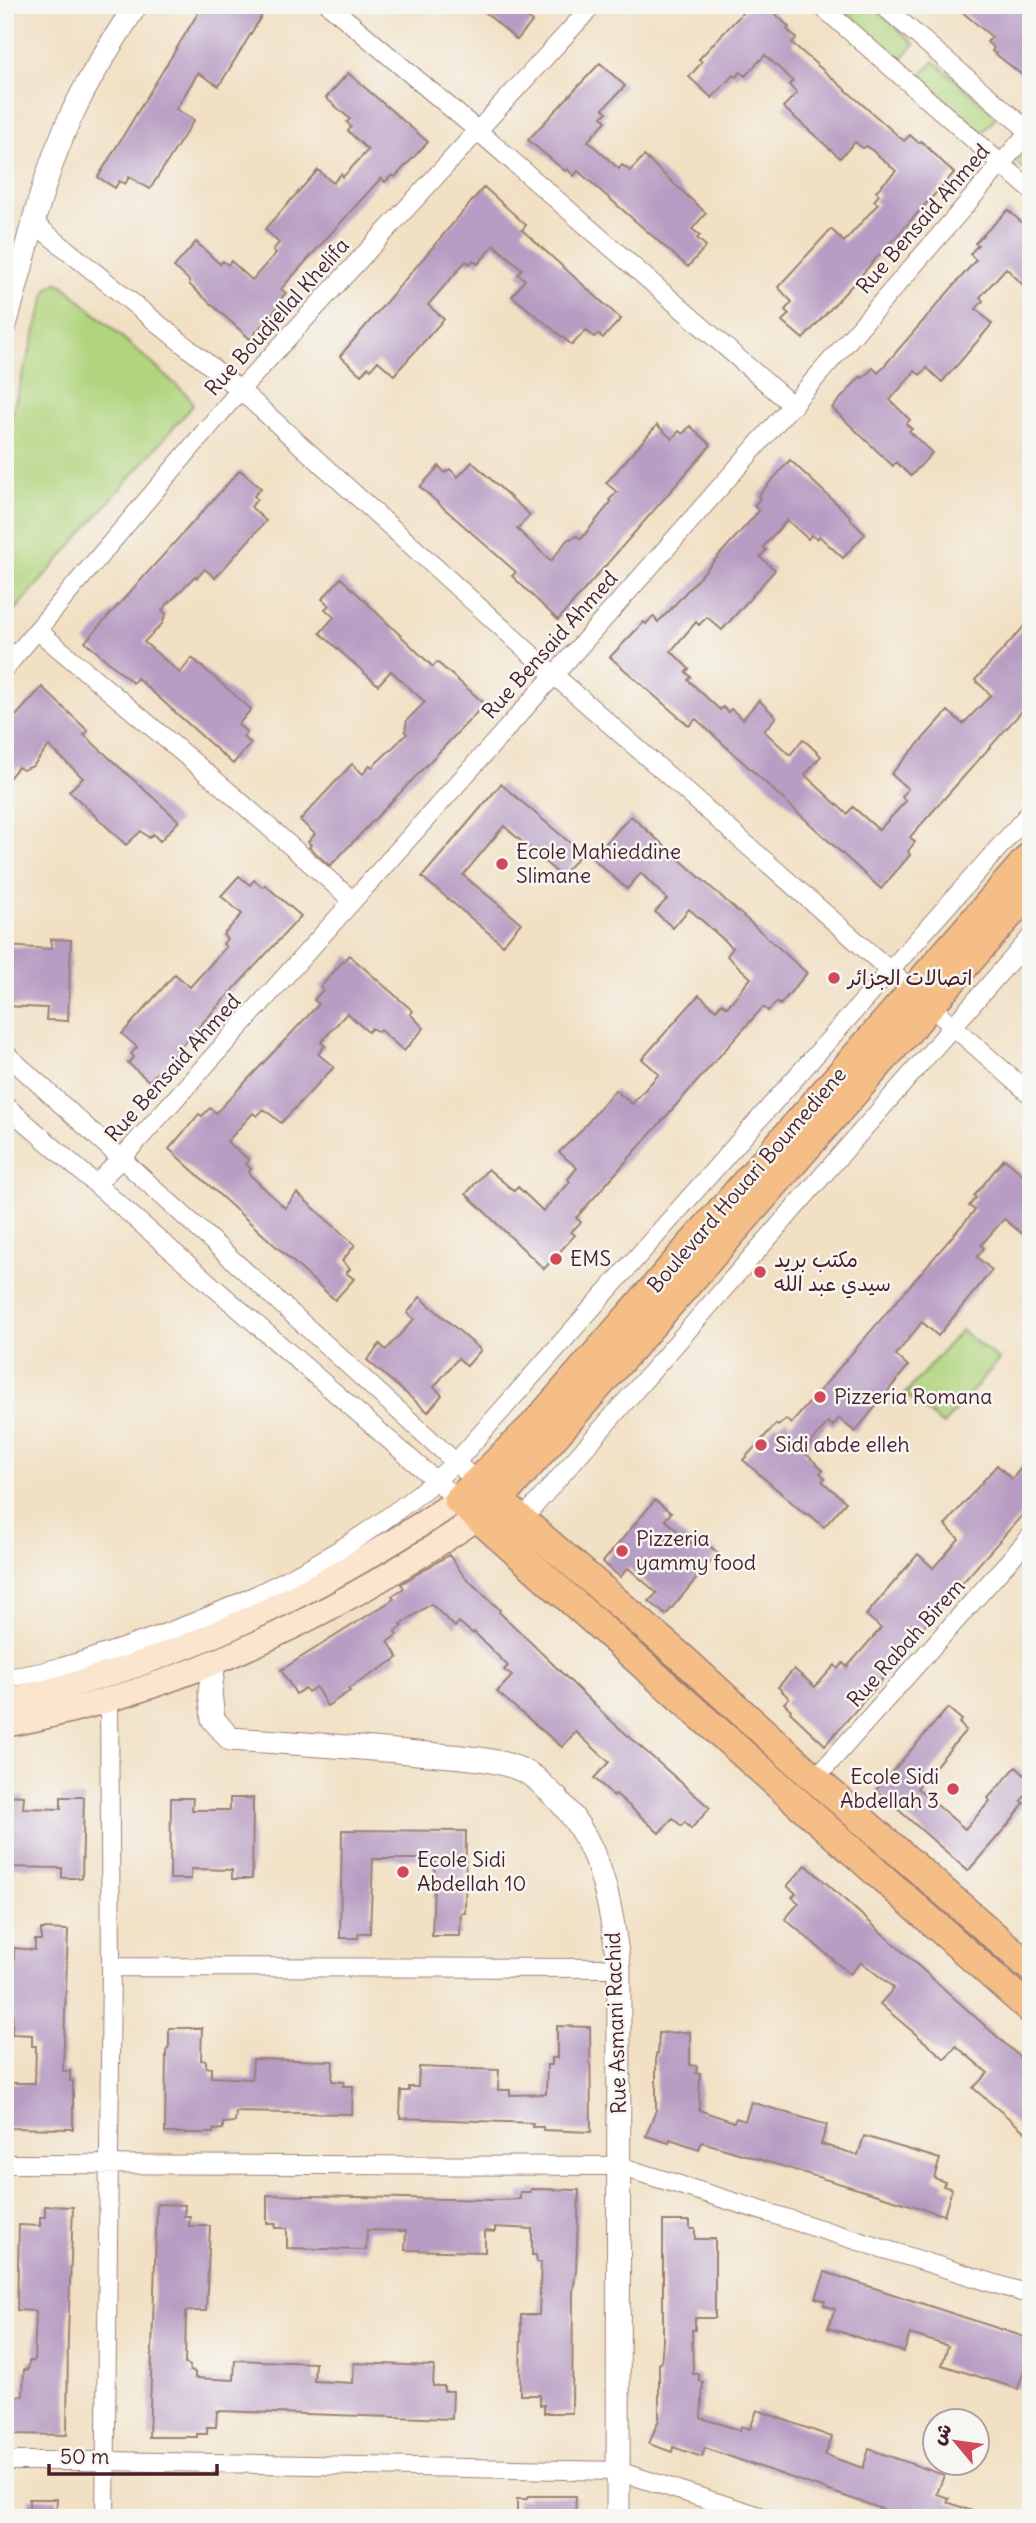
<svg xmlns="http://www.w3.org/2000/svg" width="1036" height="2523" viewBox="0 0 1036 2523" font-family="Delius,'Playpen Sans Arabic',sans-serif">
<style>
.green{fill:#b1d57f;stroke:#7e7a55;stroke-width:2}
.building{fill:#b79cc3}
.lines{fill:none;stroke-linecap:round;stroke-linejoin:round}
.minor-casing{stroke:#9e8077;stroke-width:20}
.tertiary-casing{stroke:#9e8077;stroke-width:25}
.secondary-casing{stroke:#9e8077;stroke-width:27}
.primary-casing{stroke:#9e8077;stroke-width:31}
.minor{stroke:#fff;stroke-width:18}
.tertiary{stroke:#fff;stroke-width:23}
.secondary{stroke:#fbe5cf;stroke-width:24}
.primary{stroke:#f6be87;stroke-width:28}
.poi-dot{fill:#d1495b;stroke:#f6f6f2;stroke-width:2.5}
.labels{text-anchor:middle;stroke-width:5;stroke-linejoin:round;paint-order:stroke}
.street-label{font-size:21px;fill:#4a1f2b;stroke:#f6f6f2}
.poi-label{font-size:21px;fill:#4a1f2b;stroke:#f6f6f2;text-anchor:start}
</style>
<rect width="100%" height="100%" fill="#f6f6f2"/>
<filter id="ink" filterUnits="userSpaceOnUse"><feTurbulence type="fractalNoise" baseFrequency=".0143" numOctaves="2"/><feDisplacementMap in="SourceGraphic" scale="14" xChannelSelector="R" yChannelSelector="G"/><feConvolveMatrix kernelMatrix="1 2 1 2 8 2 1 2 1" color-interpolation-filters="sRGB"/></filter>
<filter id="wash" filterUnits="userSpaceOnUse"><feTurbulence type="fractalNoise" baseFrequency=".00686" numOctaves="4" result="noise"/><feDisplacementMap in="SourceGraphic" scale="28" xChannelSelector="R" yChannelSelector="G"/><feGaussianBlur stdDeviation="1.57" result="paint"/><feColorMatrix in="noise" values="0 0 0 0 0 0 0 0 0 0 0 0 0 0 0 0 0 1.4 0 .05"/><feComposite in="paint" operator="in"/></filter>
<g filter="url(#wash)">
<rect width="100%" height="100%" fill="#f1e0c3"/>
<path class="green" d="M838,5H871L915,44L900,60Z
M934,61L997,116L982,133L919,78Z
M1023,139L1031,146V176L1008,155Z
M57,283L63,285L183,391L190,398L193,405L5,622V437L48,288Z
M961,1330L999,1360L943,1425L905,1394Z"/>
<g id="blocks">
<path class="building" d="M203,5H253L264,12L219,86L198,73L176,109L194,120L150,189L129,177L125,184L119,181L115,188L98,177Z
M477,5H532L524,14L532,22L517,40Z
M750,5H766L789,27L787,29L796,38L792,43L904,141L910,135L919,143L921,141L954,173L803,339L782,321L789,314L785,310L792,302L778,287L831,229L844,242L878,204L874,201L879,195L876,191L896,171L867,146L863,148L855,142L840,158L783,107L797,93L789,85L793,81L765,55L745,76L741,72L736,77L733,75L712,98L689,77L702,62L699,59Z
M954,5H1031V82L992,51L994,48L987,42L992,37Z
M600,63L625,86L603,109L607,112L602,117L606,121L588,141L619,169L622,165L630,171L644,156L706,213L692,229L700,235L697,238L706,246L688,267L578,171L574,176L567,169L565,171L528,140Z
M348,73L428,142L395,177L392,175L385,182L381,178L281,289L286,293L279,301L281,303L250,339L190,285L188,279L174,267L196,242L220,264L223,261L228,265L231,261L252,280L276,253L273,250L279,243L265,229L300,190L318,170L333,183L341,174L343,177L368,150L348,131L351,127L347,122L350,119L326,98Z
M484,187L526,225L522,230L621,319L603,338L598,334L594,337L586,330L572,345L512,296L525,280L518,274L522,269L494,245L478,264L473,260L470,264L466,261L428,305L444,319L394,375L378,361L371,369L368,367L361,375L340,356Z
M1008,210L1031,231V293L1006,268L980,297L983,301L976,309L992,324L959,363L942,382L927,368L920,375L915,371L890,400L910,420L906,424L912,429L909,431L932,453L911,476L896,462L893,466L832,408L861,376L863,378L873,368L878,373L976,260L970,254L978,245L975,243Z
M657,425L672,439L679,431L683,434L690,426L711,445L558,620L512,576L516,572L420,487L439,466L445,473L450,469L458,477L472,462L530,515L517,529L551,561L567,540L577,536L581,539L611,502L609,500L617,492L606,483Z
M790,460L850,516L852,521L865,534L843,558L819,536L817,539L811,535L808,539L787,520L763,547L766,550L760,557L775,570L722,630L707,617L699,625L696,622L671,651L689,669L686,672L691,677L688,680L720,710L723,707L728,712L731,709L743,719L759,700L776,717L764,731L790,755L803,739L821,756L805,775L847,814L853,807L879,830L906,801L902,797L908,789L891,774L948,711L963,724L991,695L975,680L1031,619V701L910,837L915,842L908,851L910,855L881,889L696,719L689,726L610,657L644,622L646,624L653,616L658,622L669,611L759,511L754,506L760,499L758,496Z
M240,470L261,488L254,496L257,499L251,507L266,521L215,578L205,569L197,578L195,576L162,610L166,614L162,624L144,642L180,673L192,658L251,709L238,725L247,732L243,737L251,743L233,764L137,678L133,683L85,642Z
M341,578L433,667L437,662L485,704L330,866L309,847L311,845L308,842L315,834L300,820L352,764L363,774L370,765L372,767L407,734L405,732L407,720L425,702L391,671L378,685L320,633L334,617L325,609L329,605L322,599Z
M42,687L88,731L84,735L179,821L160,841L153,834L149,838L141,831L126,845L69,791L83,778L49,746L33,766L23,770L18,767L5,783V728Z
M501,784L582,853L561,876L504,826L463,875L521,923L503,945L422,877Z
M631,816L807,973L780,1005L777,1002L768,1011L763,1007L576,1218L581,1222L571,1232L575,1235L544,1269L466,1194L488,1169L514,1191L518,1187L543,1211L570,1182L568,1179L577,1168L559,1152L579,1133L615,1090L632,1104L659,1074L642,1059L681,1015L699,995L716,1010L722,1003L727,1007L751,978L727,956L733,948L689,909L673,928L655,912L667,899L641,873L627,889L592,858Z
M239,876L250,885L254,880L262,887L265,885L301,916L149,1081L128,1063L134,1057L131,1054L137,1047L122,1034L175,974L190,987L226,947L223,944L227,939L223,935L242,914L221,896Z
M51,939L71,940L68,1021L46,1020L47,1008L5,1006V946L51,949Z
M349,955L413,1011L410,1014L424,1028L404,1051L380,1030L378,1032L372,1028L368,1032L347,1013L321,1042L325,1046L318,1054L334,1067L281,1123L264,1109L257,1116L253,1113L227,1142L249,1160L246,1164L251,1169L248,1173L285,1208L297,1193L355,1245L342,1261L350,1269L346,1273L354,1279L335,1300L169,1149L199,1114L202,1116L210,1108L216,1113L319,1004L314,1000L323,990L320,987Z
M1004,1159L1031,1181V1241L1004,1219L981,1245L984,1248L977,1257L992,1270L938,1336L922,1322L896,1355L908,1366L855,1432L839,1418L833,1426L828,1422L804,1452L823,1470L820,1473L825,1478L822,1481L846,1502L824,1527L810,1515L804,1513L743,1460L776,1424L778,1426L786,1419L791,1424L975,1210L969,1206L976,1198L974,1196Z
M420,1297L481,1350L467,1366L458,1358L434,1387L442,1395L428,1412L367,1360L380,1344L386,1350L414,1319L407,1313Z
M1031,1456V1505L892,1663L879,1684L825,1745L790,1712L791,1710L784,1703L789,1698L778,1687L794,1669L815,1687L835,1665L838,1669L843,1663L847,1667L881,1628L866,1615L918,1554L933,1568L959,1539L945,1525L997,1465L1012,1479Z
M655,1500L671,1513L665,1520L680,1533L696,1547L702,1540L718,1553L666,1615L649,1601L657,1593L628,1568L620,1577L603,1562Z
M449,1555L464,1576L500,1610L499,1612L519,1631L608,1718L710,1808L691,1829L685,1822L681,1826L673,1818L659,1833L616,1794L614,1796L594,1778L609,1762L576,1732L562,1747L497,1692L512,1676L504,1670L508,1666L474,1632L473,1634L459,1622L455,1627L431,1604L401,1624L403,1626L395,1631L397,1635L388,1641L398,1658L348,1689L350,1691L327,1706L316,1687L308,1692L305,1688L296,1694L281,1670L394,1599L392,1596L404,1588L401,1584Z
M948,1708L962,1720L959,1723L966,1730L917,1788L965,1829L990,1801L988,1798L1016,1767L1031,1781V1788L1021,1801L1024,1803L1012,1820L968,1871L876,1790Z
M5,1795L24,1796L23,1808L61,1809V1797H84L82,1878H62V1868L5,1867Z
M171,1798H193L192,1810H230V1798H253L252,1879H232V1870L191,1869V1879H170Z
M342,1830L466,1831L465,1913H461L460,1936H432L435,1859H373L370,1933H359L358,1938H340Z
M806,1865L1031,2067V2137L973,2088L988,2073L956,2046L945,2059L880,2004L894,1988L861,1962L850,1974L785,1919L799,1903L792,1897L796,1893L787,1886Z
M41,1929L68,1930L63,2071H70V2081H73V2129L5,2128V2088H8V2083H35L36,2046H32V2035L12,2034L14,1948L35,1950V1940H41Z
M557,2026L590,2027L591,2132L543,2130V2127H532L533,2123L400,2118L401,2091H409V2087H418L419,2067L499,2070L498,2090H510V2095L546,2094L547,2065H552V2058H557Z
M169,2028H202L201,2060L206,2061V2067L211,2068V2077L252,2079L253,2059L333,2061L332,2081L344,2082L343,2086H353L352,2114L236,2112L235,2122L223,2123V2129L213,2130V2133H165L166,2052L169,2046Z
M690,2032V2065L697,2066L696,2073H700L699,2110L734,2122L736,2118L745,2121L751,2102L827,2125L821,2144L858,2155L864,2136L940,2159L934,2178L945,2182L943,2186L952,2189L944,2215L702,2142L699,2149L670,2139L669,2143L646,2136L656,2110V2054H658L659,2033Z
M531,2189L579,2190L576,2271L573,2291L572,2413H544V2405H540V2395H520L521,2315H539L541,2262H537L536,2255H532V2229L495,2227V2232L485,2231V2252L405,2250L406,2231L367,2230L366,2250L322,2249L287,2248V2228H275L276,2223H267V2195L494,2200L520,2199V2192H530Z
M157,2204L185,2205L184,2216H190L189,2226H210L206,2311H186L185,2364L189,2365L190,2371L195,2372V2378L234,2380L235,2360L315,2363L314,2381L353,2383L354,2363L434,2366L433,2386H444V2391H453L452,2419L217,2411L216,2427H207V2434H197V2437H149Z
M45,2206L73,2207L68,2334L67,2435L10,2434V2425H5V2396H23L24,2369L28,2370L29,2361H34L36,2311L17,2310L19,2225L40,2226V2217H45Z
M663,2221H690V2229H695V2239H715V2318H695V2330H692L693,2374H699V2381L703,2382L701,2418L740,2430L741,2426L750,2429L757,2410L832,2437L825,2455L863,2468L869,2449L944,2475L937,2494L949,2498L947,2502L983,2515L982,2518H908L705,2448L702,2457L673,2447L672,2452L649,2444L659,2419V2363H661L663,2341Z
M825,2272L1031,2339V2372L1024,2370L1018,2389L942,2365L948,2346L910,2334L904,2352L828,2328L835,2309L824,2305L825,2301L816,2298Z
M528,2496H576L575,2518H517V2499H527Z
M29,2499H57L56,2518H29Z"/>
</g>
</g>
<g filter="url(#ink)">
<use href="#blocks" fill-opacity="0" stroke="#9e8077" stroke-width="2"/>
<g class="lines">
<g class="minor-casing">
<path id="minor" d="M329,5L478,131L793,406
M820,5L1031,190
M882,5L1031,133
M35,224L240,390L554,675L1031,1095
M37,630L236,798L353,901
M5,668L240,390L593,5
M5,1053L465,1471
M5,1105L458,1500
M96,1184L121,1159C428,818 733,477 1031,129
M522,1520L1031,937
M5,1678C44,1674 82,1661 119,1649C241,1610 360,1550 456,1462L1031,811
M815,1779L1031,1536
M111,1967L619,1968
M5,2164L619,2166L1031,2295
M5,2461H106L618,2471L766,2518
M105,2518L111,1967L109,1699"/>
</g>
<g class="tertiary-casing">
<path id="tertiary" d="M5,325C25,257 41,179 71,116C89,77 113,41 136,5
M214,1662L210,1692L213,1719L230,1739C295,1743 361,1747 427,1754C458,1757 504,1758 531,1775C537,1778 542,1785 547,1789C601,1837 610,1900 619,1968L618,2518"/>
</g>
<g class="secondary-casing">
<path id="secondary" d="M5,1701C169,1668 320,1593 458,1500
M5,1725C177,1693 335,1615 479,1517"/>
</g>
<g class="primary-casing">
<path id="primary" d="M1031,855L535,1424L458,1500L1031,2010
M486,1489L682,1658L815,1779L1031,1968
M479,1517L499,1500L1031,890"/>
</g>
<use href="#minor" class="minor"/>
<use href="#tertiary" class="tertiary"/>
<use href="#secondary" class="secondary"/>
<use href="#primary" class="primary"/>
</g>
</g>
<g class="poi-dot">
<circle cx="502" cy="864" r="7"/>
<circle cx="834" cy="978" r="7"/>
<circle cx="556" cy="1259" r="7"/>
<circle cx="760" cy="1272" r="7"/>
<circle cx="820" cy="1397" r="7"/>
<circle cx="761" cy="1445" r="7"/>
<circle cx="622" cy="1551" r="7"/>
<circle cx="953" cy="1789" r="7"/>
<circle cx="403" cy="1872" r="7"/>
</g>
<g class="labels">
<g class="street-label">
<text transform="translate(923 219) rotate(-49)" y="7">Rue Bensaid Ahmed</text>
<text transform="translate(277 317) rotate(-48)" y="7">Rue Boudjellal Khelifa</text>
<text transform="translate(550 645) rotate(-48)" y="7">Rue Bensaid Ahmed</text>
<text transform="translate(173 1068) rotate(-48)" y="7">Rue Bensaid Ahmed</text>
<text transform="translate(747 1180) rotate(-49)" y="7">Boulevard Houari Boumediene</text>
<text transform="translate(906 1643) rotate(-48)" y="7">Rue Rabah Birem</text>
<text transform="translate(616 2023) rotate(-92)" y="7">Rue Asmani Rachid</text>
</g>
<g class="poi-label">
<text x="516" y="859">Ecole Mahieddine<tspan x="516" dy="24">Slimane</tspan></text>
<text x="848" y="985">اتصالات الجزائر</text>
<text x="570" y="1266">EMS</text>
<text x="774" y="1267">مكتب بريد<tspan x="774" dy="24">سيدي عبد الله</tspan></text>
<text x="834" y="1404">Pizzeria Romana</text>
<text x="775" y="1452">Sidi abde elleh</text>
<text x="636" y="1546">Pizzeria<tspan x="636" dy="24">yammy food</tspan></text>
<text x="939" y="1784" text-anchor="end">Ecole Sidi<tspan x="939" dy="24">Abdellah 3</tspan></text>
<text x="417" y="1867">Ecole Sidi<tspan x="417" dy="24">Abdellah 10</tspan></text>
</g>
</g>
<rect width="1036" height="2523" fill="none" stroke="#f6f6f2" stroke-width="28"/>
<g transform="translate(956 2442) rotate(299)"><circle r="33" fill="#f6f6f2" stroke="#b1a0a2" stroke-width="2"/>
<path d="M0-5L12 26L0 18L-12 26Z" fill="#d1495b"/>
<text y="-10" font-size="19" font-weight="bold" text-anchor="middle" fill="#4a1f2b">ش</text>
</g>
<path d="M49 2464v10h168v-10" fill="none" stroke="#4a1f2b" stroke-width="3.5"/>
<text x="60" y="2464" font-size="21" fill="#4a1f2b" stroke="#f6f6f2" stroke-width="5" paint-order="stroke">50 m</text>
</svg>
